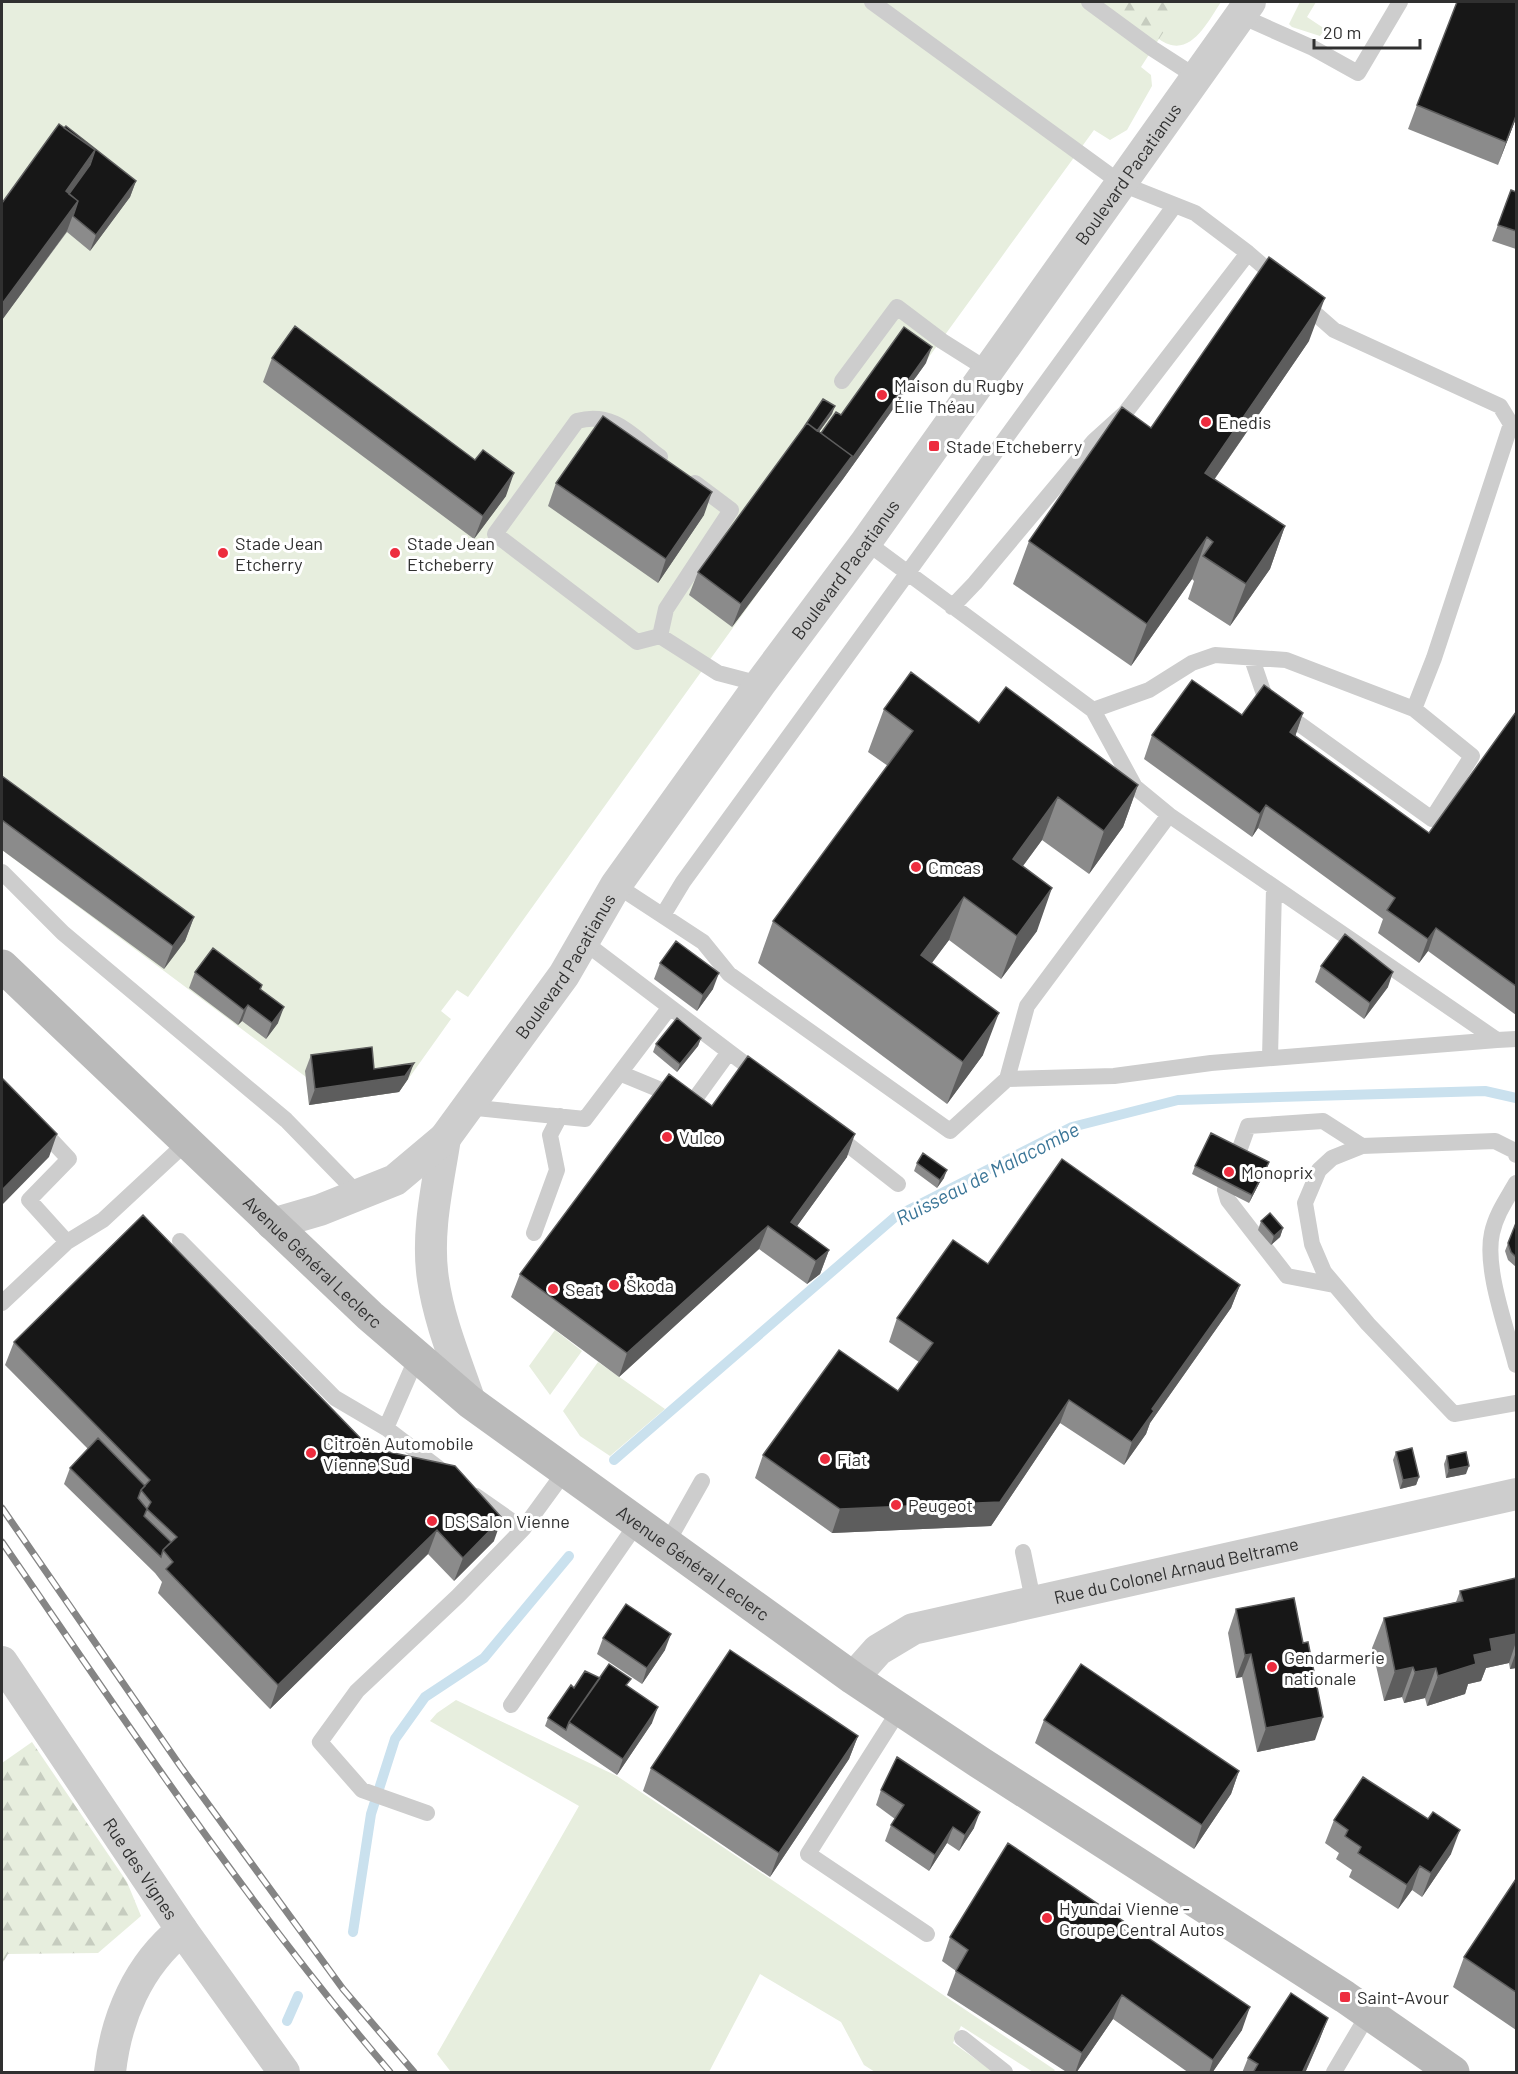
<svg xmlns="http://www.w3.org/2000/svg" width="1518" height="2074" font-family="Barlow,sans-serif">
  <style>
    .grass { fill: #e7eede }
    .forest { fill: url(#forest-firs) }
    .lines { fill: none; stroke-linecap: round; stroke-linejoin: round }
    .stream { stroke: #cae1ee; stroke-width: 10 }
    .service { stroke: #cdcdcd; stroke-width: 16 }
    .minor { stroke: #cdcdcd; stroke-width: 32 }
    .secondary { stroke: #bababa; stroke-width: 33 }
    .rail-casing { stroke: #858585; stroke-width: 7 }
    .rail { stroke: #fff; stroke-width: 4.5; stroke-dasharray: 14; stroke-linecap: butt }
    .wall { fill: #8b8b8b }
    .shaded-wall { fill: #5d5d5d }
    .building { fill: #171717; stroke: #5d5d5d; stroke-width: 1.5 }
    .poi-dot { fill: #ed2c3e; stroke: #fff; stroke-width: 2 }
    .labels { text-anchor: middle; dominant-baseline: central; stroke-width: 6; stroke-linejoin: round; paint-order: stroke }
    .street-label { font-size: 18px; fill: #303030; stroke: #fff }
    .poi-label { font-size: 18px; fill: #303030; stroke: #fff; text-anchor: start }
    .water-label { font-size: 20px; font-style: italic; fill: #3a7597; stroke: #fff }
  </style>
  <defs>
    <pattern id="forest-firs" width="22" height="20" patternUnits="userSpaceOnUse" patternTransform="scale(1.5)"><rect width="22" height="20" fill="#e7eede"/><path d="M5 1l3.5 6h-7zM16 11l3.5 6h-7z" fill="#c6ccbf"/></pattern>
  </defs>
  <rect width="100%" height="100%" fill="#fff"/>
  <path class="grass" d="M2,2H1221C1207,23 1189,61 1159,39L1141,67L1151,75L1152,86L1127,130L1110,140L1094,130C884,418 675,707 468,997L457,990L441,1011L451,1019L399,1092L309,1105L306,1077L2,850Z
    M1300,2H1316L1307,17L1325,29L1320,36L1292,27L1289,24Z
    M555,1330L582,1351L550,1395L529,1366Z
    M598,1362L665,1409L610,1456L580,1436L563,1411Z
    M456,1700L617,1776L1055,2070L1053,2072H1033L961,2026L953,2043L994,2072H875L864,2065L841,2022L760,1974L709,2072H451L437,2054L579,1806L430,1721L437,1713Z"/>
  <path class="forest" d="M1110,2H1183L1159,39Z
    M32,1742L127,1882L141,1916L98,1953L8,1954L2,1964V1763Z"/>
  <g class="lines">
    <path class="stream" d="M614,1460L895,1217L1072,1127L1178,1100L1485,1091L1516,1098
      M353,1932L371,1814L395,1739L425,1697L484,1658L569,1556
      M287,2021L298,1996"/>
    <path class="service" d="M872,2L1122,184L1195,213L1248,253L1278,279
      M1089,2L1153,49L1198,78
      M1241,16L1313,48L1358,73L1400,2
      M1301,301L1334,330L1500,406L1511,424L1434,658L1414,709
      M842,381L897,307L942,341L988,370
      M660,457C632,436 614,411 577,421L495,534L637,642L660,636L718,673L760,684
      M866,542L1093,710L1135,787L1169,815L1497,1040L1211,1063L1114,1076L1007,1079
      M952,607L975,583L1094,441L1125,413L1248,253
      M660,636L666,609L731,510L695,483
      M1093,710L1149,690L1192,663L1215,655L1286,660L1414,709L1472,756L1432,819L1266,700L1252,659
      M2,872L63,933L286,1120L360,1196
      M616,885L703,942L729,974L950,1131L1007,1079L1027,1006L1169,815
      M663,915L683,882L1175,205
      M584,942L761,1076
      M1497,1040L1516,1039
      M1270,1058L1274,888
      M622,1074L692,1103L729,1052
      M467,1107L585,1119L670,1007
      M833,1133L898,1184
      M1516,1155L1515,1151L1495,1141L1362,1146L1332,1158L1319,1170L1305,1203L1312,1244L1324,1272L1368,1324L1454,1414L1516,1403
      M1516,1183C1507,1199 1496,1214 1492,1233C1484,1269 1507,1329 1516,1365
      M534,1233L557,1170L550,1135L560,1116
      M180,1241L335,1398L386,1428
      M67,1242L103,1220L187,1142
      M1334,1285L1287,1276L1228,1200L1225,1190L1248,1126L1323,1121L1362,1146
      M2,1303L67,1242L29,1200L69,1159L39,1127
      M417,1357L386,1428L445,1473
      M523,1529L566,1470
      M667,1543L702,1481
      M1023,1552L1033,1600
      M511,1705L638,1522
      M900,1709L808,1854L927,1934
      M427,1813L362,1790L320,1742L357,1691L458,1596L523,1529L476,1496
      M962,2038L1005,2072
      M1334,2072L1369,2013"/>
    <g class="minor">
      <path d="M445,1138C438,1184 426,1232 433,1279C439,1321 456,1361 470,1402"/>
      <path id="s1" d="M272,1224L320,1210L395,1180L445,1138L564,975L616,885L760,684L866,542L1250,2"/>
      <path id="s2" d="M2,1662L182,1930L284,2072"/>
      <path id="s3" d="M853,1678L878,1650L913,1629L1516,1494"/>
      <path d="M110,2072C116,2018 138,1965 182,1930"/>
    </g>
    <path class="secondary" id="s4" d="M2,966L370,1316L470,1402L853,1678L979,1762L1345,1997L1453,2072"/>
    <g class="rail-casing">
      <path id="rail" d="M2,1508L181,1767L343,1989L414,2072
        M2,1542C126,1722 248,1906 390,2072"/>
    </g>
    <use href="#rail" class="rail"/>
  </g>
  <path class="wall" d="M1417,105L1516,118L1498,165L1408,129Z
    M136,181L130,197L90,251L67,232L2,320V203Z
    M1511,190L1516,192V249L1492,241Z
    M1309,341L1214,480L1285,526L1270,569L1230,626L1188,599L1194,581L1192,579L1131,666L1013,584L1029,541L1151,428Z
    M272,358L475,460L506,496L474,539L263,382Z
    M926,363L843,479L732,627L689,595L698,572L832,414L819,432L821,433Z
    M556,483L704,515L658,583L548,506Z
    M884,709L979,723L1138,785L1123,827L1089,874L1042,840L1023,866L1037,931L1001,979L949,940L931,963L983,1055L947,1104L758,963L773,921L888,766L868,752Z
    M1516,712V1015L1428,951L1419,963L1378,933L1383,919L1258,828L1252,837L1144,759L1152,735L1242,715L1303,713L1295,736L1429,833Z
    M2,776L194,917L185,941L164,969L2,850Z
    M660,963L713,989L697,1011L654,979Z
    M1321,966L1388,987L1364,1019L1315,982Z
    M195,972L262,985L261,990L278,1023L266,1039L242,1021L238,1025L189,988Z
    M701,1038L698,1046L677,1072L653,1052L656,1044Z
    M311,1055L374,1069L408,1079L399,1092L309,1105L305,1071Z
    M712,1106L847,1157L797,1226L829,1250L820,1274L807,1284L759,1249L619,1377L511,1297L520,1274Z
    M1269,1162L1266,1170L1249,1203L1192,1174L1195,1166Z
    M917,1163L944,1178L937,1188L914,1171Z
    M1261,1221L1283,1228L1280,1237L1271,1245L1258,1230Z
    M1516,1223V1267L1508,1260L1505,1251Z
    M988,1264L1240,1285L1231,1308L1150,1423L1146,1434L1124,1465L1060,1423L991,1526L832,1533L755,1478L763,1455L898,1391L919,1362L889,1342L897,1318Z
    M14,1342L370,1448L494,1541L454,1581L428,1554L270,1709L158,1593L162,1582L155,1573L64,1484L70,1468L88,1449L5,1365Z
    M1396,1452L1419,1477L1416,1485L1400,1489L1393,1460Z
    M1447,1456L1466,1474L1446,1478L1444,1464Z
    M1516,1578V1668L1510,1669L1509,1663L1486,1668L1481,1681L1468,1684L1465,1694L1427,1706L1425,1698L1404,1703L1402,1697L1384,1701L1372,1648L1384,1618L1456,1602L1460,1591Z
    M1236,1609L1315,1740L1257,1752L1242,1677L1236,1678L1228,1633Z
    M603,1638L665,1650L642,1684L597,1654Z
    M600,1678L628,1687L652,1723L617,1775L545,1726L548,1718L574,1688Z
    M1044,1720L1239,1771L1231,1794L1194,1849L1035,1743Z
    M858,1736L849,1759L770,1877L643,1791L651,1768Z
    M881,1790L974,1828L959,1851L947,1843L929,1871L885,1841L891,1825L895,1819L876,1805Z
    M1334,1820L1451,1854L1422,1897L1412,1890L1398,1909L1349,1877L1352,1870L1336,1859L1339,1853L1325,1843Z
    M1516,1879V2030L1453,1987L1464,1957Z
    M950,1937L1242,2030L1212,2073H1189L1113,2019L1076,2073H1068L947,1995L956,1971L942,1961Z
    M1328,2018L1319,2041L1305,2073H1242L1248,2058Z"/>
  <path class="shaded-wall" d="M1516,116V118L1498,165L1506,142Z
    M95,150L84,181L64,209L66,191Z
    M136,181L130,197L90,251L96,235Z
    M78,201L67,231L2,320V304Z
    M1325,298L1309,341L1189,516L1205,473Z
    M932,347L926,363L843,479L732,627L741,604Z
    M835,406L832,414L811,443L814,435Z
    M514,473L506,496L474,539L483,516Z
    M712,492L704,515L658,583L666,559Z
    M1285,526L1270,569L1230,626L1246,584Z
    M1207,537L1192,579L1131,666L1147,624Z
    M1303,713L1295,737L1290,732Z
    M1138,785L1123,827L1089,874L1104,831Z
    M1058,797L1042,840L997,901L1013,859Z
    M1266,805L1258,828L1252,837L1260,814Z
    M1052,888L1037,931L1001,979L1017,936Z
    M964,897L949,940L906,998L921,955Z
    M194,917L185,941L164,969L173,946Z
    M1436,928L1428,951L1419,963L1428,939Z
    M1393,972L1388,987L1364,1019L1370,1003Z
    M719,973L713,989L697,1011L703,995Z
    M248,1005L242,1021L238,1025L244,1010Z
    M284,1007L278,1023L266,1039L272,1023Z
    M999,1013L983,1055L947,1104L963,1062Z
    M701,1038L698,1046L677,1072L680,1064Z
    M414,1063L408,1079L399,1092L309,1105L315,1089Z
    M57,1134L49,1157L2,1205V1190Z
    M855,1134L847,1157L787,1240L791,1222Z
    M1269,1162L1266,1170L1249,1203L1252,1195Z
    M947,1170L944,1178L937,1188L940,1180Z
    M768,1226L759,1249L619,1377L627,1353Z
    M1283,1228L1280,1237L1271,1245L1274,1236Z
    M829,1250L820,1274L807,1284L816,1261Z
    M1240,1285L1231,1308L1150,1423L1146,1434L1124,1465L1132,1442L1152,1409Z
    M1069,1400L1060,1423L991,1526L832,1533L840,1509Z
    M1469,1466L1466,1474L1446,1478L1449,1470Z
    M1419,1477L1416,1485L1400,1489L1403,1480Z
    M502,1518L494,1541L454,1581L463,1558Z
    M437,1530L428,1554L270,1709L278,1685Z
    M671,1634L665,1650L642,1684L647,1668Z
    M1516,1634V1642L1509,1663L1486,1668L1481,1681L1468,1684L1465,1694L1427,1706L1438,1676L1474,1655L1490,1639Z
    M1516,1652V1668L1510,1669Z
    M1251,1654L1242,1677L1236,1678L1245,1655Z
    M1413,1667L1402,1697L1384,1701L1395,1671Z
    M1436,1668L1425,1698L1404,1703L1415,1672Z
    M658,1707L652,1723L617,1775L623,1759Z
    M1323,1717L1315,1740L1257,1752L1266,1728Z
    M858,1736L849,1759L770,1877L779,1853Z
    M1239,1771L1231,1794L1194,1849L1202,1825Z
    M980,1812L974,1828L959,1851L965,1835Z
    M953,1827L947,1843L929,1871L935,1855Z
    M1460,1830L1451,1854L1422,1897L1431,1873Z
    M1420,1866L1412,1890L1398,1909L1407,1885Z
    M1122,1995L1113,2019L1076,2073H1075L1082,2053Z
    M1250,2007L1242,2030L1212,2073H1209L1213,2060Z
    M1328,2018L1319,2041L1305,2073H1302Z"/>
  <path class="building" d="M1457,2H1516V116L1506,142L1417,105Z
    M59,124L95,150L66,191L78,201L2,304V203Z
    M66,126L136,181L96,235L73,216L78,201L69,194L90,165L95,150L64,128Z
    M1511,190L1516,192V231L1498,225Z
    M1269,257L1325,298L1205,473L1285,526L1246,584L1203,556L1213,542L1207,537L1147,624L1029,541L1122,407L1151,428Z
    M295,326L475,460L483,450L514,473L483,516L272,358Z
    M904,327L932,347L849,463L852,456L821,433L836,412L841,415Z
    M823,399L835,406L817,431L807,423L804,427Z
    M603,416L712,492L666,559L556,483Z
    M807,423L852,456L741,604L698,572Z
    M911,672L979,723L1006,687L1138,785L1104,831L1058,797L1013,859L1052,888L1017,936L964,897L921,955L999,1013L963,1062L773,921L913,731L884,709Z
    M1192,680L1242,715L1264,685L1303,713L1290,732L1429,833L1516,712V986L1436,928L1428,939L1387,910L1395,898L1266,805L1260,814L1152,735Z
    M2,776L194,917L173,946L2,820Z
    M1345,934L1393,972L1370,1003L1321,966Z
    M676,941L719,973L703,995L660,963Z
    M213,948L262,985L260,989L284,1007L272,1023L248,1005L244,1010L195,972Z
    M677,1018L701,1038L680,1064L656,1044Z
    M372,1047L374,1069L414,1063L405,1076L315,1089L311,1055Z
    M748,1056L855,1134L791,1222L829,1250L816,1261L768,1226L627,1353L520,1274L669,1074L712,1106Z
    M2,1078L57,1134L2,1190Z
    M1211,1133L1269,1162L1252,1195L1195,1166Z
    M923,1153L947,1170L940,1180L917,1163Z
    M1062,1159L1240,1285L1152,1409L1154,1411L1132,1442L1069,1400L1000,1502L840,1509L763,1455L839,1350L898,1391L933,1343L897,1318L953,1240L988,1264Z
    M1270,1213L1283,1228L1274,1236L1261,1221Z
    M143,1215L370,1448L455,1466L502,1518L463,1558L437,1530L278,1685L166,1569L173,1562L163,1550L177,1537L147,1509L151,1502L141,1490L150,1480L14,1342Z
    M1516,1223V1257L1511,1252L1508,1243Z
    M98,1438L145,1486L141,1490L138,1498L147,1509L144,1516L171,1542L163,1550L161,1557L70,1468Z
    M1412,1448L1419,1477L1403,1480L1396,1452Z
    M1466,1452L1469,1466L1449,1470L1447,1456Z
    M1516,1578V1634L1490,1639L1492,1651L1474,1655L1476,1664L1438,1676L1436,1668L1415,1672L1413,1667L1395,1671L1384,1618L1463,1601L1460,1591Z
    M1294,1598L1303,1643L1308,1642L1323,1717L1266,1728L1251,1654L1245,1655L1236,1609Z
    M626,1604L671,1634L647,1668L603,1638Z
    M730,1650L858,1736L779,1853L651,1768Z
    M609,1664L631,1679L626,1685L658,1707L623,1759L569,1722Z
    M1081,1664L1239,1771L1202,1825L1044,1720Z
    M585,1671L600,1678L569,1722L566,1730L548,1718L571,1685L574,1688Z
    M897,1757L980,1812L965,1835L953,1827L935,1855L891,1825L904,1805L881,1790Z
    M1363,1777L1428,1819L1433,1812L1460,1830L1431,1873L1420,1866L1407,1885L1358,1853L1361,1847L1345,1836L1348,1830L1334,1820Z
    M1008,1843L1250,2007L1213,2060L1122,1995L1082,2053L956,1971L968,1950L950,1937Z
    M1516,1879V1992L1464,1957Z
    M1291,1993L1328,2018L1302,2073H1253L1258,2064L1248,2058Z"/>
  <g class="poi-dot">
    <circle cx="882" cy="395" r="6"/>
    <circle cx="1206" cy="422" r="6"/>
    <rect x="928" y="440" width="12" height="12" rx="3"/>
    <circle cx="223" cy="553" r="6"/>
    <circle cx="395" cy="553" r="6"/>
    <circle cx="916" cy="867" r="6"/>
    <circle cx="667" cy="1137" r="6"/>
    <circle cx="1229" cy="1172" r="6"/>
    <circle cx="614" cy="1285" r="6"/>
    <circle cx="553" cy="1289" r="6"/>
    <circle cx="311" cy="1453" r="6"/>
    <circle cx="825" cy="1459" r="6"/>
    <circle cx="896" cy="1505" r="6"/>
    <circle cx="432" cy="1521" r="6"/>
    <circle cx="1272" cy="1667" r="6"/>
    <circle cx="1047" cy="1918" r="6"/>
    <rect x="1339" y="1991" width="12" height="12" rx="3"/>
  </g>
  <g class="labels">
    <g class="street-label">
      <text stroke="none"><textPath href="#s1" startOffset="1378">Boulevard Pacatianus</textPath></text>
      <text stroke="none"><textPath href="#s1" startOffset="892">Boulevard Pacatianus</textPath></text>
      <text stroke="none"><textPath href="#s1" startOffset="406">Boulevard Pacatianus</textPath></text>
      <text stroke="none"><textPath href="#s4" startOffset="429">Avenue Général Leclerc</textPath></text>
      <text stroke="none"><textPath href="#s4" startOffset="915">Avenue Général Leclerc</textPath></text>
      <text stroke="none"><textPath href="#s3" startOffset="348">Rue du Colonel Arnaud Beltrame</textPath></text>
      <text stroke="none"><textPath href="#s2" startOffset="249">Rue des Vignes</textPath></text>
    </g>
    <g class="poi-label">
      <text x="894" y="385">Maison du Rugby<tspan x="894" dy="21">Élie Théau</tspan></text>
      <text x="1218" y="422">Enedis</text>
      <text x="946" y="446">Stade Etcheberry</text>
      <text x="235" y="543">Stade Jean<tspan x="235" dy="21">Etcherry</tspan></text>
      <text x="407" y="543">Stade Jean<tspan x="407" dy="21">Etcheberry</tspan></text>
      <text x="928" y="867">Cmcas</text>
      <text x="679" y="1137">Vulco</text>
      <text x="1241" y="1172">Monoprix</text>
      <text x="626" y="1285">Škoda</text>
      <text x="565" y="1289">Seat</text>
      <text x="323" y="1443">Citroën Automobile<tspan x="323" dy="21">Vienne Sud</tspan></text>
      <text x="837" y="1459">Fiat</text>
      <text x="908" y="1505">Peugeot</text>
      <text x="444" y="1521">DS Salon Vienne</text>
      <text x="1284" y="1657">Gendarmerie<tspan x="1284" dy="21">nationale</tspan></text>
      <text x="1059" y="1908">Hyundai Vienne -<tspan x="1059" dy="21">Groupe Central Autos</tspan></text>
      <text x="1357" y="1997">Saint-Avour</text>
    </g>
    <g class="water-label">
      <text transform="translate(987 1173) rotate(-27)">Ruisseau de Malacombe</text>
    </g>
  </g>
  <rect width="1518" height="2074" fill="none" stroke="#303030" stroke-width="6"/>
  <path d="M1314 39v9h106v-9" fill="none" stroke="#303030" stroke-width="3"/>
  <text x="1323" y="39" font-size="18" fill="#303030" stroke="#ffffff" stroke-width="4.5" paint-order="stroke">20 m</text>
</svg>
